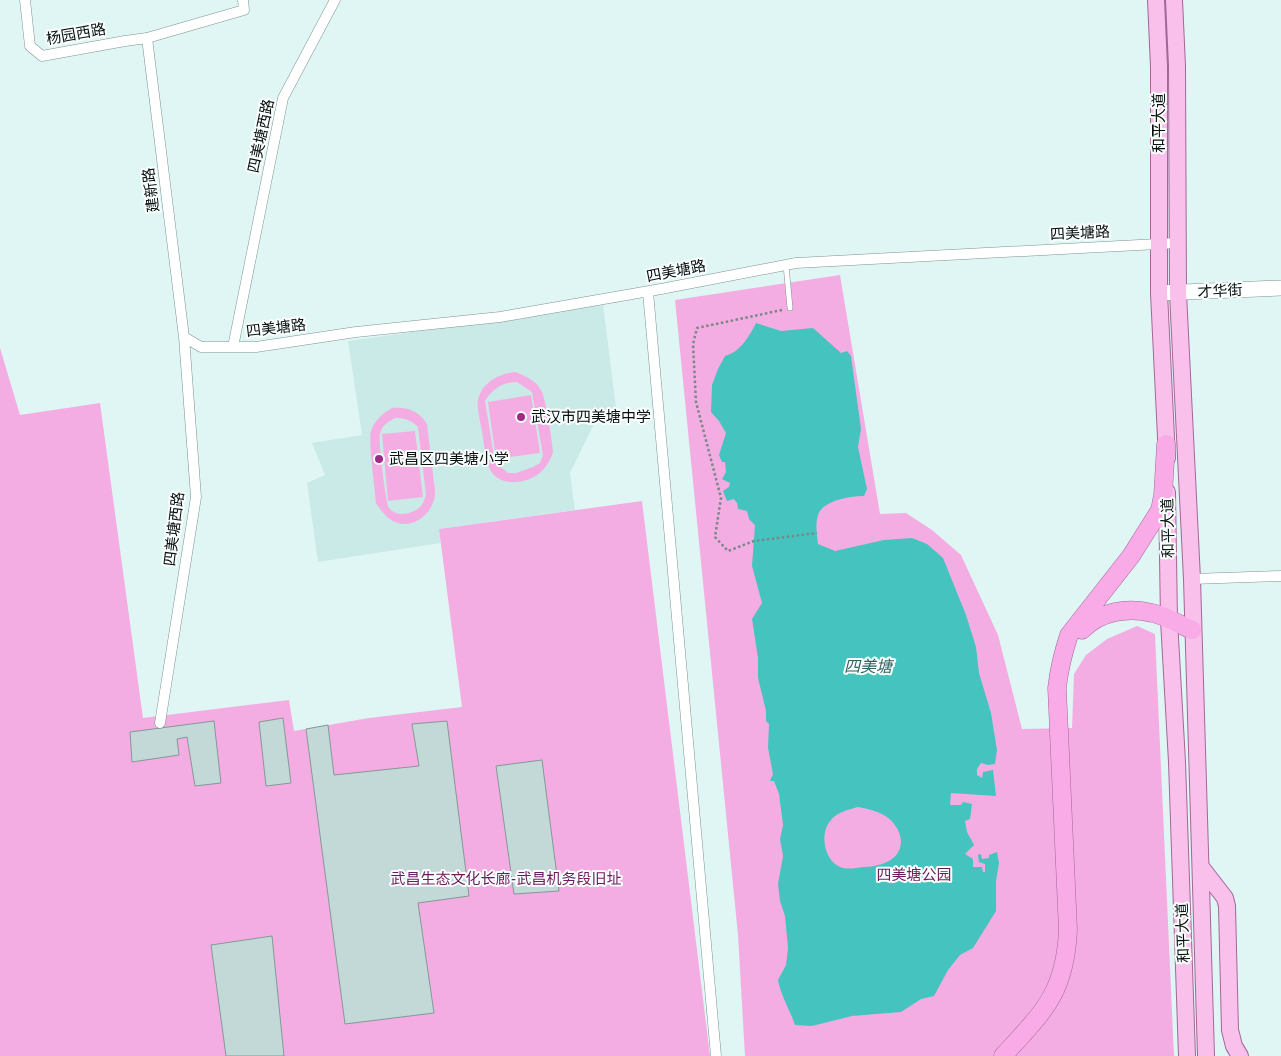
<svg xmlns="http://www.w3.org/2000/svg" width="1281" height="1056" font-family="'Varela Round','Noto Sans SC',sans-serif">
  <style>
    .built { fill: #caeae8 }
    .green { fill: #f4ade2; fill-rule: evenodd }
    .water { fill: #45c3bf; fill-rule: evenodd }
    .building { fill: #c3d9d7; stroke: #849897 }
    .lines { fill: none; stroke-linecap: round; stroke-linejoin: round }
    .service-casing { stroke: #7e9391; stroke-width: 6 }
    .minor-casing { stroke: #7e9391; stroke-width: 11 }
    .secondary-casing { stroke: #7e9391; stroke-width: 16 }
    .primary-casing { stroke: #a36797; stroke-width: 18 }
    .trunk-casing { stroke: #a36797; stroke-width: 19 }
    .path { stroke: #798887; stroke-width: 2.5; stroke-dasharray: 2.5 2.5; stroke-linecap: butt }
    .service { stroke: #fff; stroke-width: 5 }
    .minor { stroke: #fff; stroke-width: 10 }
    .secondary { stroke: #fff; stroke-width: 15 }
    .primary { stroke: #fac0ec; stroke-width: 16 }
    .trunk { stroke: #f8abe6; stroke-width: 18 }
    .poi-dot { fill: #9d2c89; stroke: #fafffe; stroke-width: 2 }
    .labels { text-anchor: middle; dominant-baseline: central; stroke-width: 4; stroke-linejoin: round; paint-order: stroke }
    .street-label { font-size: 15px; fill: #080f0f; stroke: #fafffe }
    .poi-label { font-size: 15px; fill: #080f0f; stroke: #fafffe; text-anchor: start }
    .park-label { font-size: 15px; fill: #6d1b5f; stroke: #fafffe }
    .water-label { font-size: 16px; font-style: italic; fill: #2e6260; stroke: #fafffe }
  </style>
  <rect width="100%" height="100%" fill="#e0f6f4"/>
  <path class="built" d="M603,305L617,416L597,418L570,473L575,510L439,529L441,543L318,562L307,483L325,475L312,443L362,435L348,341Z"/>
  <path class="green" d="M840,275L880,514L906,513L932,530L961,555L998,635L1022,729L1072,728L1074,674L1086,655L1107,639L1137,626L1155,634L1174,1056H745L738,935L675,300Z
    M0,348L20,415L100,403L143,718L289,700L294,731L369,718L462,707L439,529L642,501L710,1056H0Z
    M515,372C526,376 537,381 542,392C545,397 553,445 553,452C552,456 549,462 546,466C536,482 506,489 493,474C485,464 485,450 483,438C482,428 476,408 478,400C482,382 499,374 515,372ZM517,382L532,392L543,455L540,463L533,467L516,473H508L495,462L485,401C493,389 502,382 517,382Z
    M531,395L540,453L496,459L488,402Z
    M392,408C408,407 419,411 427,424L435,491C436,507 421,525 403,524C391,523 382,513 376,503C375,490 368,439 371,431C375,420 382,414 392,408ZM395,418C405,418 411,420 418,427L426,495C425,499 423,503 421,506C413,514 397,518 389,508C386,504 378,441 380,434C382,425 388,422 395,418Z
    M415,431L423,497L388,501L382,434Z"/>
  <path class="water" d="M756,323L781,331L813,328L841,353L847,351L851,356L861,429L858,447L867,489L864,496C851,496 823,500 818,515C815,525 817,534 818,544L835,551L884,540L912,538L927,544L943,558L966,615L976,647L979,673L991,713L997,750L995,764L988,765L981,763L977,769V775L982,778L983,772L993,770L996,796L951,793L950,805H961L963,802L972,804L970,819L965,821L967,832L974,845L965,854L973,859V867H982L983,872H985V864L979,862L978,855L981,854L982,859L989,858V855L997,852L999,863L996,881V911L973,948L960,955L948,970L934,996L921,999L901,1012L852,1016L812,1026L795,1025C790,1010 781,996 778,980L786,965L788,948L785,916L780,901L778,884L783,856L780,839L783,825L779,794L774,781H770L773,774L768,748L769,724L766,721V711L758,678V658L752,619L762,603L752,566L755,525L749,519L747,511L738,509L737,503L734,499L727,501L723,491L729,487L730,483L722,479L726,472L725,462H722L719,455L726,433L719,421L711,412L712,385L718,369L725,356C740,352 749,337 756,323ZM858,807C868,809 878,811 887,817C902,828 908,850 889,861C881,865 872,867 863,867C855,868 848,870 840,867C824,860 819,833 831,820C837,812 848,810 858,807Z"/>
  <path class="building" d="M283,718L291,783L266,786L259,722Z
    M214,721L221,783L195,786L187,737L177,739L179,755L132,762L130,732Z
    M447,721L469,896L418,903L434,1013L345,1024L306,729L328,725L334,775L419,766L412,724Z
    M542,760L559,891L514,894L496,766Z
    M272,936L284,1056H226L211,945Z"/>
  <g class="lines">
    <g class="service-casing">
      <path id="service" d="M786,265L790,308"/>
    </g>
    <g class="minor-casing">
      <path id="minor" d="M25,0L30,46L42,56L125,41L147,38L244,10L243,0
        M147,38L184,337L196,497L160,723
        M648,292L716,1056
        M184,337L201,347H256L356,332L500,317L661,289L796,263L1177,243
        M233,347L283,98L335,0
        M1192,579L1281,576"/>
    </g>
    <g class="secondary-casing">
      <path id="secondary" d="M1159,293L1281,288"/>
    </g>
    <g class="primary-casing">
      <path id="primary" d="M1156,0L1159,67V293L1167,458
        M1174,0L1177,66L1178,293L1192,579L1206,1056
        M1167,492L1169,620L1177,762L1187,1056
        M1201,867L1225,898L1227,906L1230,1030L1234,1046L1240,1056"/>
    </g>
    <g class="trunk-casing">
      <path id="trunk" d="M1082,630C1100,611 1128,607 1152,613C1164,615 1181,625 1192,630
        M1003,1056C1043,1012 1065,994 1068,930L1057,688C1059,670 1063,653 1069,635L1131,556L1160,510L1163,495L1166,444"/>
    </g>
    <path class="path" d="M782,310L697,328L693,344L696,402L721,498L715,537L728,551L754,541L817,533"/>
    <use href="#service" class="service"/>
    <use href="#minor" class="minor"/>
    <use href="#secondary" class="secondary"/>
    <use href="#primary" class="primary"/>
    <use href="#trunk" class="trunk"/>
  </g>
  <g class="poi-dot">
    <circle cx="521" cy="417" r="5"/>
    <circle cx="379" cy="459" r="5"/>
  </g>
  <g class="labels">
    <g class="street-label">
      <text transform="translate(76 34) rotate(-10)">杨园西路</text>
      <text transform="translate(1159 123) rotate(-90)">和平大道</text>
      <text transform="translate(261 136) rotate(-78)">四美塘西路</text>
      <text transform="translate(151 190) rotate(-97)">建新路</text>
      <text transform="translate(1080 233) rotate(-3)">四美塘路</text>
      <text transform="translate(676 271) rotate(-11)">四美塘路</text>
      <text transform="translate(1220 291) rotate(-3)">才华街</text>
      <text transform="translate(276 328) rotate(-7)">四美塘路</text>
      <text transform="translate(1168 528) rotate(-91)">和平大道</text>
      <text transform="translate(174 529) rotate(-83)">四美塘西路</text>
      <text transform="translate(1183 933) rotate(-92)">和平大道</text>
    </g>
    <g class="poi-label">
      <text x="531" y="417">武汉市四美塘中学</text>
      <text x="389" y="459">武昌区四美塘小学</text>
    </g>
    <g class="park-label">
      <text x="914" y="875">四美塘公园</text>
      <text x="506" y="879">武昌生态文化长廊-武昌机务段旧址</text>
    </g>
    <g class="water-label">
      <text x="868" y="667">四美塘</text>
    </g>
  </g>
</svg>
